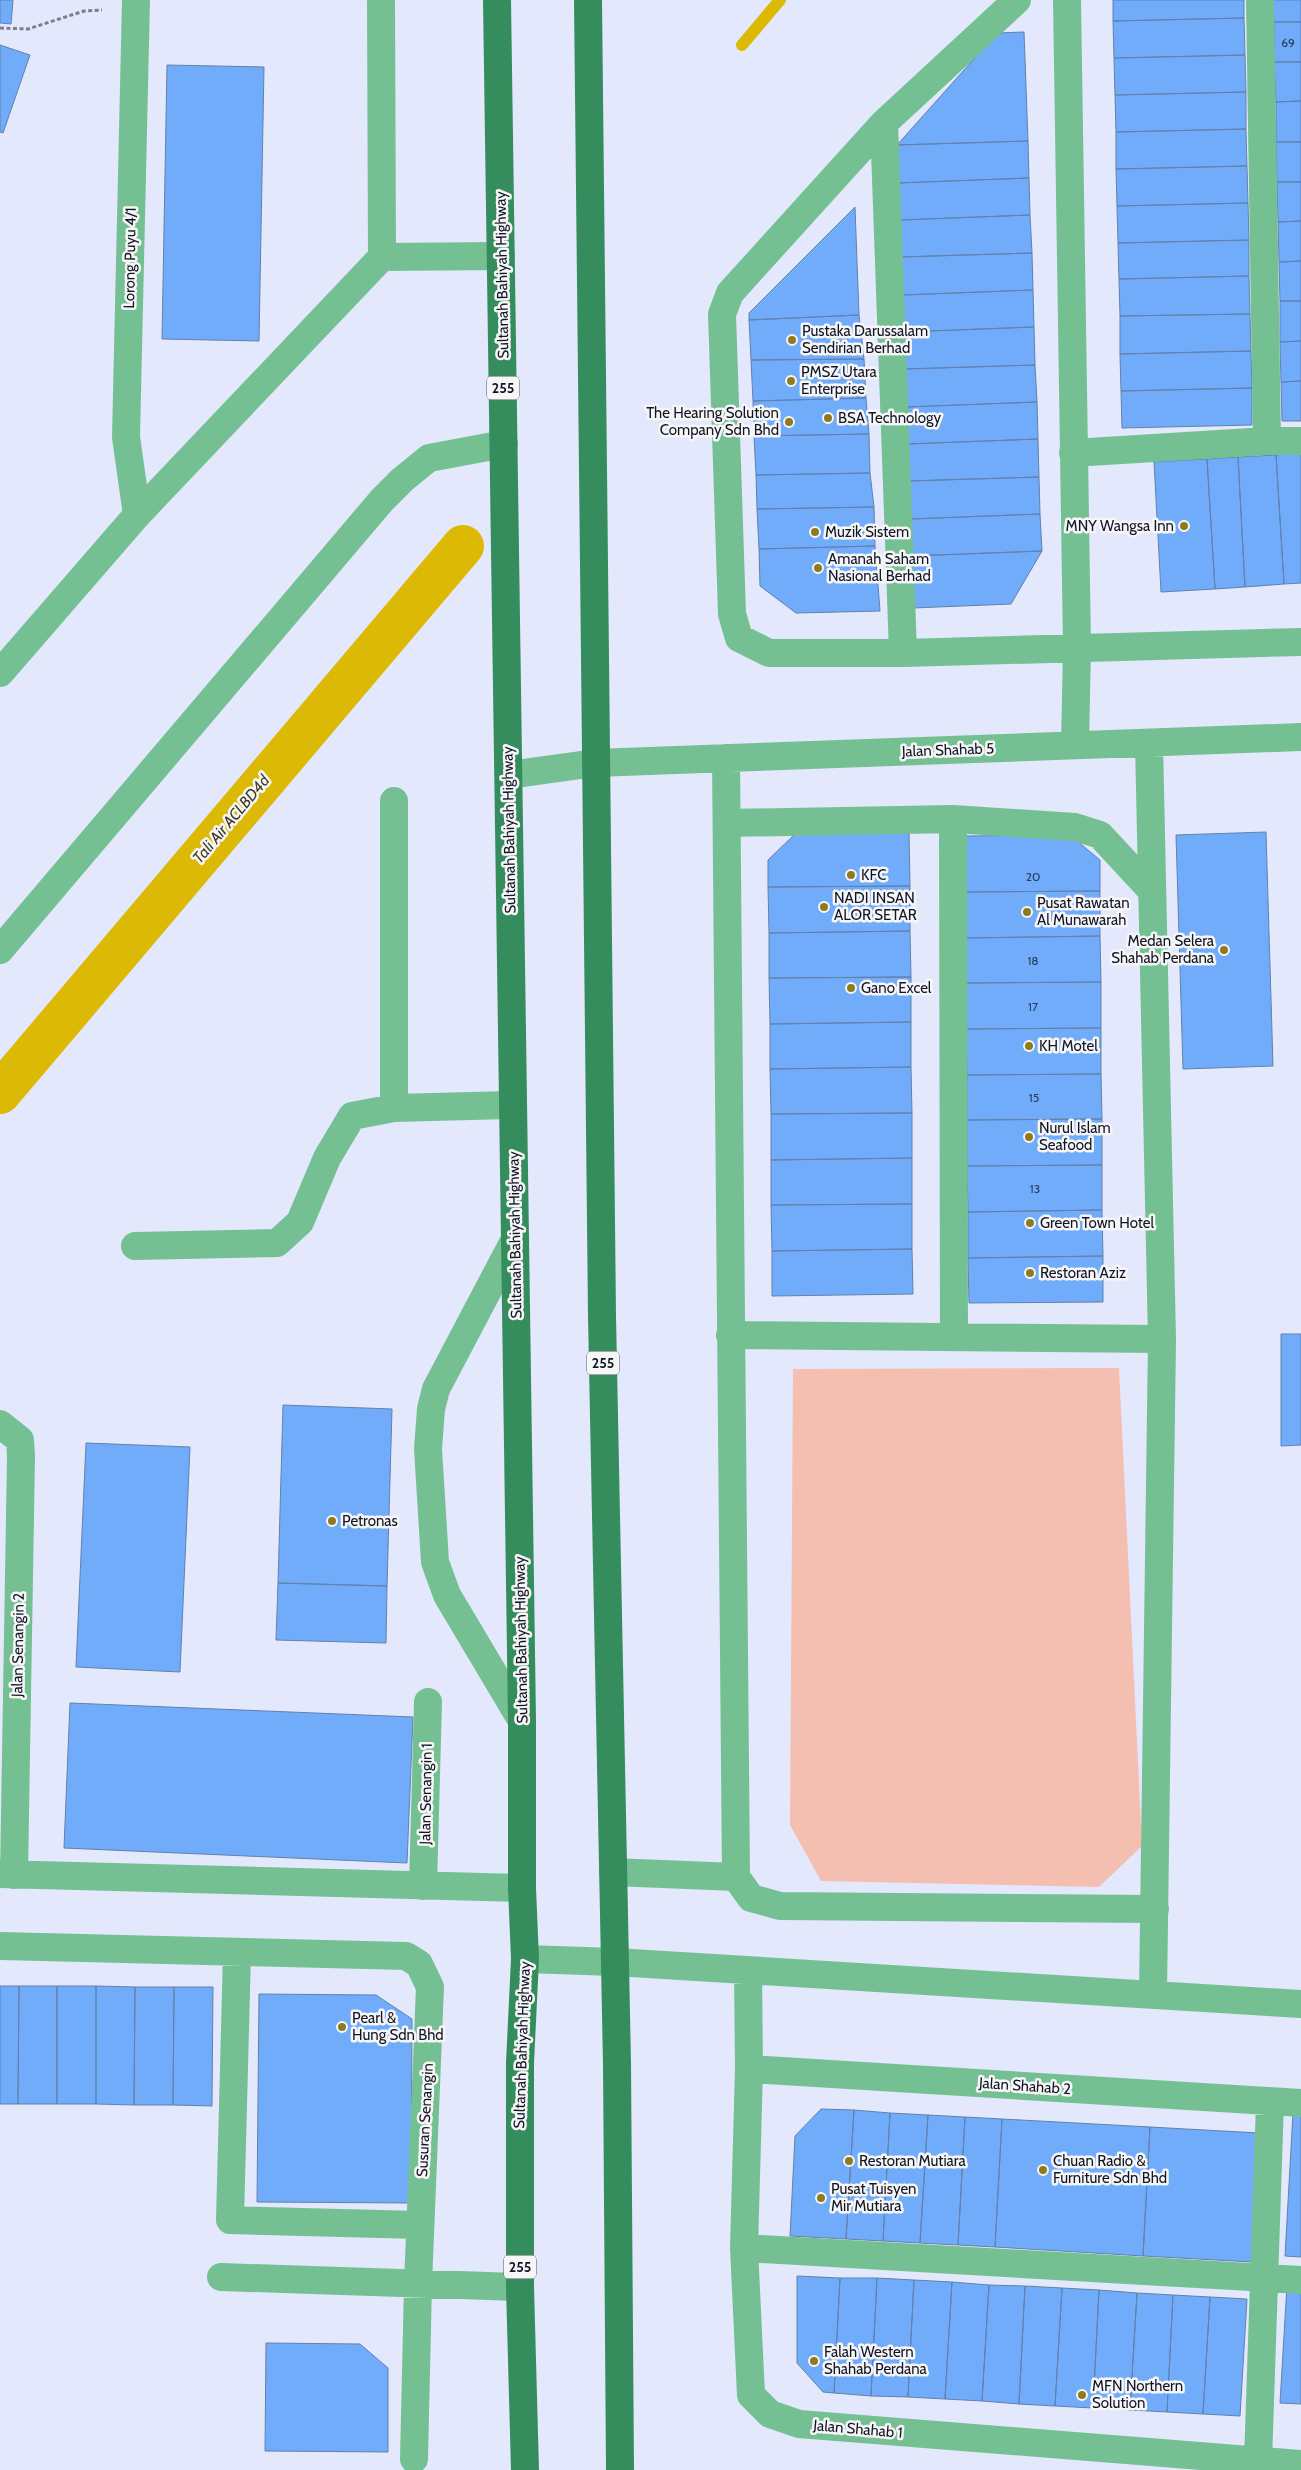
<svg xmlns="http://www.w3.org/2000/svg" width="1301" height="2470" font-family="Cabin,sans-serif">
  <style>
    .green { fill: #f4bfb1 }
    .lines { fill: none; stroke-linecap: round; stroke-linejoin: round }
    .stream { stroke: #dbb904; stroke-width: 12 }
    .canal { stroke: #dbb904; stroke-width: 42 }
    .building { fill: #71acfa; stroke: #6281ab }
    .path { stroke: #7a7e91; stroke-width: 3; stroke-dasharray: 4 2.5; stroke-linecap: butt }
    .minor { stroke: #75c092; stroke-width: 28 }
    .major { stroke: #358d5d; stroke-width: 28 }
    .poi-dot { fill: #8e7a1f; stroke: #f6f6f6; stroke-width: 2 }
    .labels { text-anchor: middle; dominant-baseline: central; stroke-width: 5; stroke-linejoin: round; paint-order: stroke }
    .number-label { font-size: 12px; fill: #2a3b5c }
    .shield { fill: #f6f6f6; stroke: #565865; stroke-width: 1 }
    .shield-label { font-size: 14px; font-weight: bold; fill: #121527 }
    .street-label { font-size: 15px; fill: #121527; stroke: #f6f6f6 }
    .poi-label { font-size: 15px; fill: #121527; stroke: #f6f6f6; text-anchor: start }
    .water-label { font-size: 16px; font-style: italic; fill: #423c24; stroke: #f6f6f6 }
  </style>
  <rect width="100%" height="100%" fill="#e3e8fd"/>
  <path class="green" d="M1119,1368L1142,1846L1099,1887L821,1881L790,1825L793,1369Z"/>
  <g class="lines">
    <path class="stream" d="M742,45L780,0"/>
    <path class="canal" d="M0,1093L463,546"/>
  </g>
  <path class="building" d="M0,0H13L11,24L0,23Z
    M1113,0H1244V18L1113,21Z
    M1273,0H1301V22H1274Z
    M1244,18L1245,55L1114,58L1113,21Z
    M1274,22H1301V62H1274Z
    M1024,32L1028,141L897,145L997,33Z
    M0,45L30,55L3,133L0,132Z
    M1245,55L1246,92L1115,95L1114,58Z
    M1274,62H1301V101L1276,102Z
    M167,65L264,67L259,341L162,339Z
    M1246,92V129L1116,132L1115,95Z
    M1301,101V142H1276V102Z
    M1246,129L1247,166L1116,169V132Z
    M1028,141L1029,178L898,183L897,145Z
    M1276,142H1301V182H1277Z
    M1247,166L1248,203L1117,206L1116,169Z
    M1029,178L1030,215L900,220L898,183Z
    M1277,182H1301V221L1278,222Z
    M1248,203L1249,240L1118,243L1117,206Z
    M855,207L859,315L749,320V313Z
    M1030,215L1032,253L900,257V220Z
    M1301,221V261L1279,262L1278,222Z
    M1249,240V276L1119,279L1118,243Z
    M1032,253L1033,290L902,295L900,257Z
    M1301,261V301H1280L1279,262Z
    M1249,276L1250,314L1120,316L1119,279Z
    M1033,290L1034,327L903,332L902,295Z
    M1280,301H1301V341L1280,342Z
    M1250,314L1251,351L1120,354V316Z
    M859,315L864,359L751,360L749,320Z
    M1034,327L1035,365L905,369L903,332Z
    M1301,341V381L1281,382L1280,342Z
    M1251,351L1252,388L1121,391L1120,354Z
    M864,359L866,398L753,401L751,360Z
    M1035,365L1037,402L906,407L905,369Z
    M1301,381V421H1282L1281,382Z
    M1252,388V425L1122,428L1121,391Z
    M866,398L869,434L754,436L753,401Z
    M1037,402L1038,439L907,444L906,407Z
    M869,434L870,473L756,475L754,436Z
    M1038,439L1039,477L908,481L907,444Z
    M1301,453V583L1284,584L1276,455Z
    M1276,455L1284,584L1245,587L1238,457Z
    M1238,457L1245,587L1215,589L1207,459Z
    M1207,459L1215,589L1161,592L1154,462Z
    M870,473L874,507L757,509L756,475Z
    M1039,477L1040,514L910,519L908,481Z
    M874,507L875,546L759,549L757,509Z
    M1040,514L1042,551L911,556L910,519Z
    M875,546L880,611L796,613L760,586L759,549Z
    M1042,551L1011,604L913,608L911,556Z
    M909,832L910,886L768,887V860L795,834Z
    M1266,832L1273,1066L1183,1069L1176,835Z
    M1070,835L1100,860V891L966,892L965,836Z
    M910,886V931L769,933L768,887Z
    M1100,891V936L966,938V892Z
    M910,931L911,977L769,978V933Z
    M1100,936L1101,982L966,983V938Z
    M911,977V1022L770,1024L769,978Z
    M1101,982V1028L966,1029V983Z
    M911,1022V1067L770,1069V1024Z
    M1101,1028V1074L967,1075L966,1029Z
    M911,1067L912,1113L771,1114L770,1069Z
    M1101,1074L1102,1119L967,1120V1075Z
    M912,1113V1158L771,1160V1114Z
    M1102,1119V1165L967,1166V1120Z
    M912,1158V1204L771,1205V1160Z
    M1102,1165V1210L968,1212L967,1166Z
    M912,1204V1249L772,1251L771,1205Z
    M1102,1210L1103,1256L968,1258V1212Z
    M912,1249L913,1294L772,1296V1251Z
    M1103,1256V1302L969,1303L968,1258Z
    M1281,1334H1301V1445L1281,1446Z
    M283,1405L392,1409L387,1586L278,1583Z
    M86,1443L190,1447L180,1672L76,1667Z
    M278,1583L387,1586L386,1643L276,1640Z
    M70,1703L413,1717L407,1863L64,1848Z
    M0,1986H19L18,2104H0Z
    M19,1986H57V2104H18Z
    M57,1986H96V2104H57Z
    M96,1986L135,1987L134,2105L96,2104Z
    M135,1987H174L173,2105H134Z
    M174,1987H213L212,2106L173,2105Z
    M259,1994L376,1995L412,2019L411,2203L257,2202Z
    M821,2109L854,2110L846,2239L790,2236L795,2136Z
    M854,2110L890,2113L883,2241L846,2239Z
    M890,2113L928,2115L920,2243L883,2241Z
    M1293,2113L1301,2114V2257L1285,2256Z
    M928,2115L965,2117L958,2245L920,2243Z
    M965,2117L1002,2119L995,2247L958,2245Z
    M1002,2119L1150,2127L1143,2256L995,2247Z
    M1150,2127L1259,2133L1252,2262L1143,2256Z
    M797,2276L840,2278L834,2393L823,2392L797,2363Z
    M840,2278H877L871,2396L834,2393Z
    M877,2278L914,2280L908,2397L871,2396Z
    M914,2280L952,2282L945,2399L908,2397Z
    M952,2282L989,2285L982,2401L945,2399Z
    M989,2285L1025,2286L1019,2404L982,2401Z
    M1287,2285L1301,2286V2404L1280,2403Z
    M1025,2286L1062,2288L1055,2406L1019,2404Z
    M1062,2288L1099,2290L1093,2408L1055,2406Z
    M1099,2290L1137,2293L1130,2410L1093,2408Z
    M1137,2293L1173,2295L1167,2412L1130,2410Z
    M1173,2295L1210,2297L1203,2414L1167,2412Z
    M1210,2297L1247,2299L1240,2416L1203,2414Z
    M266,2343L360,2344L388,2368V2452L265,2451Z"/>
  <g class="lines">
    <path class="path" d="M0,28L28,29L84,11L102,10"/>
    <path class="minor" d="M136,0L126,437L137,515
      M1017,0L884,123L730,293L722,314L732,614L739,638L769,653H903L1301,642
      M1067,0L1077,647L1075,745
      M1260,0L1267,441
      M884,123L903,653
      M382,257L501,256
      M1073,453L1267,441H1301
      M0,673L137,515L382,257L381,0
      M1149,743L1162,1339L1153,1995
      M726,758L736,1877L751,1898L780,1906L1155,1909
      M509,775L595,763L1301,737
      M394,801V1108
      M953,819L954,1337
      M727,823L953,819L1075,827L1100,835L1152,891
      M0,950L382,500L402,480L429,458L504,444
      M515,1239L436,1389L431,1409L428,1449L435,1562L447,1595L522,1721
      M135,1246L277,1243L300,1222L327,1158L352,1116L394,1108L513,1105
      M730,1335L1162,1339
      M0,1424L20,1440L21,1456L14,1875
      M613,1872L736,1877
      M0,1874L522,1888
      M423,1886L428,1702
      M0,1946L406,1956L419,1964L430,1987L418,2284L414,2459
      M237,1953L230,2220L420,2225
      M525,1959L615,1962L1301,2004
      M748,1970L749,2069L744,2248L751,2395L770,2414L799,2424L1301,2464
      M749,2069L1301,2103
      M744,2248L1301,2280
      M221,2277L520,2287
      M1258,2462L1270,2102"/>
    <path class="major" d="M497,0L522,1721V1888L525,1959L520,2063V2287L525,2470
      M588,0L602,1316L617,2064L620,2470"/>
  </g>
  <g class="poi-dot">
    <circle cx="792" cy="340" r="5"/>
    <circle cx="791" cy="381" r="5"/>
    <circle cx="828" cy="418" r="5"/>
    <circle cx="789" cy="422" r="5"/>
    <circle cx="1184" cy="526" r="5"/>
    <circle cx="815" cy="532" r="5"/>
    <circle cx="818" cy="568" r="5"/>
    <circle cx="851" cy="875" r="5"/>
    <circle cx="824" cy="907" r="5"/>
    <circle cx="1027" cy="912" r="5"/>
    <circle cx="1224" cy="950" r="5"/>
    <circle cx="851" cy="988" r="5"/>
    <circle cx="1029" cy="1046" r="5"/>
    <circle cx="1029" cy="1137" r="5"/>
    <circle cx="1030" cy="1223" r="5"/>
    <circle cx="1030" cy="1273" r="5"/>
    <circle cx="332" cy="1521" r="5"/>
    <circle cx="342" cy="2027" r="5"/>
    <circle cx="849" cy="2161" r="5"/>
    <circle cx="1043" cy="2170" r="5"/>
    <circle cx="821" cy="2198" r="5"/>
    <circle cx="814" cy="2361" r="5"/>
    <circle cx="1082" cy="2395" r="5"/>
  </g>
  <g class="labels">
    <g class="number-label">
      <text x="1288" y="42">69</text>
      <text x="1033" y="876">20</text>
      <text x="1033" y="960">18</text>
      <text x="1033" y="1006">17</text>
      <text x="1034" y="1097">15</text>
      <text x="1035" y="1188">13</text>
    </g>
    <g class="shield">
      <rect x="487" y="376.5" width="32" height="23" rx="4"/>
      <rect x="587" y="1351.5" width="32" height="23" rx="4"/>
      <rect x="504" y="2255.5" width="32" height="23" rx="4"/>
    </g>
    <g class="shield-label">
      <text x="503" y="388">255</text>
      <text x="603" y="1363">255</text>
      <text x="520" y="2267">255</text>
    </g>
    <g class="street-label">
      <text transform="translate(130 258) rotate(-89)">Lorong Puyu 4/1</text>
      <text transform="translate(502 275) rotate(-91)">Sultanah Bahiyah Highway</text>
      <text transform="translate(948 750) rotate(-2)">Jalan Shahab 5</text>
      <text transform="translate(509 830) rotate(-91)">Sultanah Bahiyah Highway</text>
      <text transform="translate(515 1235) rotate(-91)">Sultanah Bahiyah Highway</text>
      <text transform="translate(521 1640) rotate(-91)">Sultanah Bahiyah Highway</text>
      <text transform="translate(18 1645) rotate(-89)">Jalan Senangin 2</text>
      <text transform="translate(426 1794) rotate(-89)">Jalan Senangin 1</text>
      <text transform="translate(522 2045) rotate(-88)">Sultanah Bahiyah Highway</text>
      <text transform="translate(1025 2086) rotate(4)">Jalan Shahab 2</text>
      <text transform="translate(425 2120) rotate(-87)">Susuran Senangin</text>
      <text transform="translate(858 2429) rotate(5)">Jalan Shahab 1</text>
    </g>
    <g class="poi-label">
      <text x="802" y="331">Pustaka Darussalam<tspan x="802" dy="17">Sendirian Berhad</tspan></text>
      <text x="801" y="372">PMSZ Utara<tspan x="801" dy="17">Enterprise</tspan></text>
      <text x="779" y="413" text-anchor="end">The Hearing Solution<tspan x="779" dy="17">Company Sdn Bhd</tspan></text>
      <text x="838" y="418">BSA Technology</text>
      <text x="1174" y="526" text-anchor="end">MNY Wangsa Inn</text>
      <text x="825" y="532">Muzik Sistem</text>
      <text x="828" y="559">Amanah Saham<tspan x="828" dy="17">Nasional Berhad</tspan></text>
      <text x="861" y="875">KFC</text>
      <text x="834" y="898">NADI INSAN<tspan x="834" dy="17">ALOR SETAR</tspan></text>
      <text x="1037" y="903">Pusat Rawatan<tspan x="1037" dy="17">Al Munawarah</tspan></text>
      <text x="1214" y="941" text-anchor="end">Medan Selera<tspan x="1214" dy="17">Shahab Perdana</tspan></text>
      <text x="861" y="988">Gano Excel</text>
      <text x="1039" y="1046">KH Motel</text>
      <text x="1039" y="1128">Nurul Islam<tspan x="1039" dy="17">Seafood</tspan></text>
      <text x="1040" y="1223">Green Town Hotel</text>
      <text x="1040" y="1273">Restoran Aziz</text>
      <text x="342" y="1521">Petronas</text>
      <text x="352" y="2018">Pearl &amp;<tspan x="352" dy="17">Hung Sdn Bhd</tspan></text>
      <text x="859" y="2161">Restoran Mutiara</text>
      <text x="1053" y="2161">Chuan Radio &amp;<tspan x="1053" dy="17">Furniture Sdn Bhd</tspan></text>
      <text x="831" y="2189">Pusat Tuisyen<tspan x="831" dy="17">Mir Mutiara</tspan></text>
      <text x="824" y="2352">Falah Western<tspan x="824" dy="17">Shahab Perdana</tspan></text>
      <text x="1092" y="2386">MFN Northern<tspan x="1092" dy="17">Solution</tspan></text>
    </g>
    <g class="water-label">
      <text transform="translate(231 819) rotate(-50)">Tali Air ACLBD4d</text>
    </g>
  </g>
</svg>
